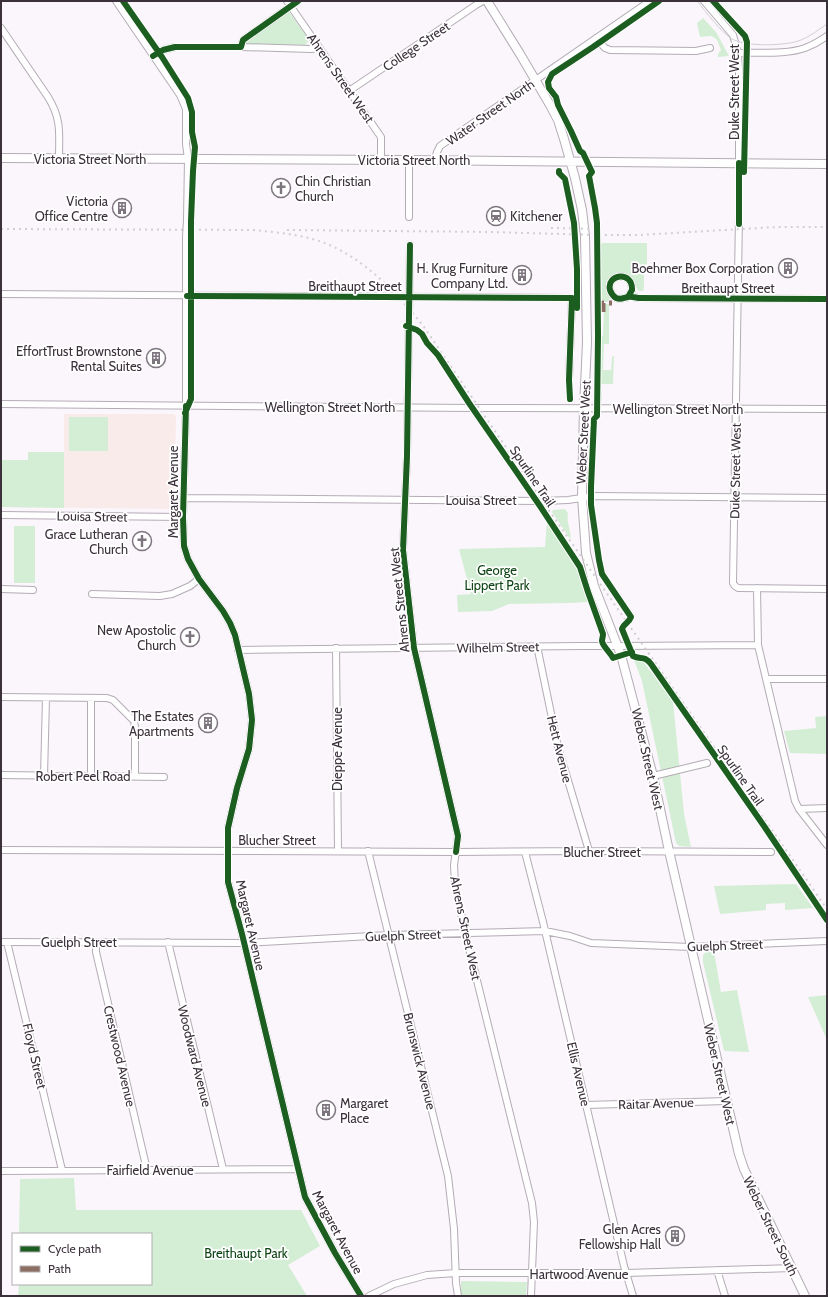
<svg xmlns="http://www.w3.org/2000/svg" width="828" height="1297" font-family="Cabin,sans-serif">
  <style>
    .education { fill: #f8ebea }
    .green { fill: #d4eed5 }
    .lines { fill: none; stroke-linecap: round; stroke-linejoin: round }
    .minor-casing { stroke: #b3acb4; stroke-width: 8 }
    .major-casing { stroke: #b3acb4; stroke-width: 10 }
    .minor { stroke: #fefeff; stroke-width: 6 }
    .major { stroke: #fefeff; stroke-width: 8 }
    .tram { stroke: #d1cfd2; stroke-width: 1 }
    .rail { stroke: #d1cfd2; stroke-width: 2; stroke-dasharray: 2 4; stroke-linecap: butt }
    .minor-bridge-casing { stroke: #b3acb4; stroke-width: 8; stroke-linecap: butt }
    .minor-bridge { stroke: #fefeff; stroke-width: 6 }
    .quiet { stroke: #8d6e63; stroke-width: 5; stroke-dasharray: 10 5; stroke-linecap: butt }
    .cycleway-casing { stroke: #fff; stroke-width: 8 }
    .cycleway { stroke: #1b5e20; stroke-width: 6 }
    .labels { text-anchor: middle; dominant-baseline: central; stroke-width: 3.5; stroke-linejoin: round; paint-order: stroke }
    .street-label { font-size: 13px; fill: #3b313b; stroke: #fff }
    .poi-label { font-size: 13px; fill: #3b313b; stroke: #fff; text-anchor: end }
    .park-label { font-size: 13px; fill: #0f4415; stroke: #fff }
  </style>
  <rect width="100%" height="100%" fill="#fbf6fc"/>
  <path class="education" d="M64,414H174L176,416L174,509L1,507V460H28V452H64Z"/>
  <path class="green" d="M289,12L308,38V42L305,45L248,44L246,43L247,40Z
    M703,18L716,32L729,56L718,57V54L721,50L717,40L712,36L700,37L697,23Z
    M602,243H647V264L644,265V288L643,291H639C634,286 632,277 625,274C610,268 601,286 610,298L608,302H602L600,246Z
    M605,304H609V344H604L603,370H611L612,357L613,356H614L613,384H601L602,402L599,395L598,390L601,338L603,335L604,307Z
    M69,417H108V451H69Z
    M28,452H64V508L1,507V460H28Z
    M565,509L568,513C566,524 572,531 570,539L552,512L553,510Z
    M547,520L577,568L589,602L571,603L509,604L492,611L458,612L457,595L471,594L459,549L545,547Z
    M14,526H35V583H14Z
    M631,652H636L673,701L684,814L691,847L679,846L676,843L642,681Z
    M827,716V754L790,753L784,731L816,728L815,717Z
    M796,884L813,908L785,910V903L766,904V910L720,914L714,886Z
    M707,951H714L721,992L737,990L749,1052L724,1051L703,962V955Z
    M827,995V1040L808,997Z
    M74,1178L76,1210H301L320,1246L288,1265L307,1296H18L19,1284H151V1234H19L20,1179Z
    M461,1281L527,1282L526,1296H461Z"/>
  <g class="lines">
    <g class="minor-casing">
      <path id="minor" d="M116,1L180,95L186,109V144L188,159L187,220
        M287,1L381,137V160
        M704,1L733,35L738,53L739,69V216L733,583L735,586L738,588L827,589
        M1,28L48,97C62,120 59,133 59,159
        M596,38L605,48L610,50L696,51L710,48
        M241,47L243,40L298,1
        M738,53C759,52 785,55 805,48C813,45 820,41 827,36
        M153,56L163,50L175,47H241L311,49L319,48
        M349,91L476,5L483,1
        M409,160V217
        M435,160L437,152L440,146L650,1
        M186,237V406L183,517L184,546L188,559L199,579L223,611L230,623L235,635L249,694L252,720L249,749L237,788L228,828V882L242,934L305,1197L335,1253L361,1296
        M410,245L407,456L403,550L414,648L458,836L454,865L455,884L465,932L532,1203L534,1222L531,1296
        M1,294L572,298L569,380
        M628,297L632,290C633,270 606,274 610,290C611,293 613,296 616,298C621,300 623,298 628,297C631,296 637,298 640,298L827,299
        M1,404L473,408L827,409
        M183,498L543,501L568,500L595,496L827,498
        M1,515L183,517
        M757,588L758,645L795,801L799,809L827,845
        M1,589L33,590
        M92,594L160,596L172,594L190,586L199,579
        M537,646L558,747L589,851
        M336,648L338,851
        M238,650L581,646H618L758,645
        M767,679H827
        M1,697L107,698L113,700L134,721L135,727V776
        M1,775L164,777
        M44,776L46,698
        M91,776V698
        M653,776L707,763
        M799,809L827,808
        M1,850L456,852L589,851L771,852
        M368,851L448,1176L454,1229L456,1283L458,1296
        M525,852L543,922L624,1266L633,1296
        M1,942L244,943L389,935L545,931L570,936L591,943L691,947L827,941
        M7,942L62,1170
        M96,942V952L147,1170
        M168,942L223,1169
        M586,1105L727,1101
        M1,1171L298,1169
        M717,1270L725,1296
        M369,1296L394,1284L427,1275L456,1273H626L792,1268"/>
    </g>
    <g class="major-casing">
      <path id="major" d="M487,1L520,54L550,105L558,120L564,139L575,178L582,210L585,236L587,342L584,408L582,497L586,553L594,586L621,655L653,776L669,851L739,1154L744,1169L805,1296
        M1,158L403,160L827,164"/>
    </g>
    <use href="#minor" class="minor"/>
    <use href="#major" class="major"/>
    <path class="tram" d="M697,1C706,12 721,32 732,39C746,47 787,46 801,40C811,36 818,30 827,24"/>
    <path class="rail" d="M551,228L605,229
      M1,229L257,230
      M253,230C274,232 296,234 316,240C361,254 396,292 424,327L548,509L827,909
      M287,230L490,232L600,235H639L777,227H827"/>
    <g class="minor-bridge-casing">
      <path id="minor-bridge" d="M186,237L187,220"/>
    </g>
    <use href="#minor-bridge" class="minor-bridge"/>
    <path class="quiet" d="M603,312V303H612"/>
    <g class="cycleway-casing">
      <path id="cycleway" d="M123,1L162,57L188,98L192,112V132L195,147L193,171L191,221V399L185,413
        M659,1L593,47L552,74L548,82L549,88L556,97L558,105L571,131L580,151L583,153L592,172L589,176L595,208L597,223L598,335L597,416L594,419L591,487V505L599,560L602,574L631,617C629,623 623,624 622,629L633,656C641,660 644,655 651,664L764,826L827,920
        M713,1L745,36L747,42L744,172
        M153,56L163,50L175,47H241L243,40L298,1
        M559,171V173L565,179L574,223L577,269V308
        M739,224V163
        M410,245L407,456L403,550L414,648L458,836L456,852
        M187,296L572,298L569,380L570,399
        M628,297L632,290C633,270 606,274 610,290C611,293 613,296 616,298C621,300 623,298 628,297C631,296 637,298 640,298L827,299
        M406,326L417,330L422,334L427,343L438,355L469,403L540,506L580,567L588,592L603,634C603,637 602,639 602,641C603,647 610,652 613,658L632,652
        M186,406L183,517L184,546L188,559L199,579L223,611L230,623L235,635L249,694L252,720L249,749L237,788L228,828V882L242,934L305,1197L335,1253L361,1296"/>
    </g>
    <use href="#cycleway" class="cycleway"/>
  </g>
  <defs>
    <g id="church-ring" transform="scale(1)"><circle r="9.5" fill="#fff" stroke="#7e767f" stroke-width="1.5"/><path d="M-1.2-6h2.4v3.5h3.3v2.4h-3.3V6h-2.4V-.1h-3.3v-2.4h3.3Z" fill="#7e767f"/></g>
    <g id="building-ring" transform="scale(1)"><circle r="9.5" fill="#fff" stroke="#7e767f" stroke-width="1.5"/><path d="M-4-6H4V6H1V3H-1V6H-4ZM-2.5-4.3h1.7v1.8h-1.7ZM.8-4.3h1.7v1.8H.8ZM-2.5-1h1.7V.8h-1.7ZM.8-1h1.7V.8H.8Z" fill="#7e767f"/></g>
    <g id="station-ring" transform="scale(1)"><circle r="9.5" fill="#fff" stroke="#7e767f" stroke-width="1.5"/><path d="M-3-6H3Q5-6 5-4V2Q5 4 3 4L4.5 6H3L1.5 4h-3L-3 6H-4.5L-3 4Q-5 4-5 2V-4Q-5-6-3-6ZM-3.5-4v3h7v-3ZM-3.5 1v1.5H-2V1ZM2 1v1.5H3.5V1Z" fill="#7e767f"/></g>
  </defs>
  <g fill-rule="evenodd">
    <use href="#church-ring" x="281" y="188"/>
    <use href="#building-ring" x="122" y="208"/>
    <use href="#station-ring" x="496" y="216"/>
    <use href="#building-ring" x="788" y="268"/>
    <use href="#building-ring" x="522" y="275"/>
    <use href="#building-ring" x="156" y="358"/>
    <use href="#church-ring" x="142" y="541"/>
    <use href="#church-ring" x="190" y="637"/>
    <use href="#building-ring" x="208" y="723"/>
    <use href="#building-ring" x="326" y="1110"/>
    <use href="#building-ring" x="675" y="1236"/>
  </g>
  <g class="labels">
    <g class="street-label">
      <text transform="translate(416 46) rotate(-34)">College Street</text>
      <text transform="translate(341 78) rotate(55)">Ahrens Street West</text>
      <text transform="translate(734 92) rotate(-90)">Duke Street West</text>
      <text transform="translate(490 112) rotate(-35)">Water Street North</text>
      <text x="90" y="159">Victoria Street North</text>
      <text x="414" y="160">Victoria Street North</text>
      <text x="355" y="286">Breithaupt Street</text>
      <text x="728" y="288">Breithaupt Street</text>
      <text x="330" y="407">Wellington Street North</text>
      <text x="678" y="409">Wellington Street North</text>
      <text transform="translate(583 432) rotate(-87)">Weber Street West</text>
      <text transform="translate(735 471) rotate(-89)">Duke Street West</text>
      <text transform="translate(533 476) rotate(56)">Spurline Trail</text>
      <text transform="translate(173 492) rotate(-90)">Margaret Avenue</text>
      <text x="481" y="500">Louisa Street</text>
      <text transform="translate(92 516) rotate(1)">Louisa Street</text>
      <text transform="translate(399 600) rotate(-96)">Ahrens Street West</text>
      <text transform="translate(498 647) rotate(-1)">Wilhelm Street</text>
      <text transform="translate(337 749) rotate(-90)">Dieppe Avenue</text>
      <text transform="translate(560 749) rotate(76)">Hett Avenue</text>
      <text transform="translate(648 759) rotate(77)">Weber Street West</text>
      <text transform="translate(741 775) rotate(55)">Spurline Trail</text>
      <text x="83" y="776">Robert Peel Road</text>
      <text x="277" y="840">Blucher Street</text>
      <text x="602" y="852">Blucher Street</text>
      <text transform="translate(251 925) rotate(77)">Margaret Avenue</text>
      <text transform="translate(466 928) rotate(78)">Ahrens Street West</text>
      <text transform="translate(403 935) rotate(-2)">Guelph Street</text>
      <text x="79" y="942">Guelph Street</text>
      <text transform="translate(725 945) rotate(-2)">Guelph Street</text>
      <text transform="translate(35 1056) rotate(77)">Floyd Street</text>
      <text transform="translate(120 1056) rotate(77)">Crestwood Avenue</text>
      <text transform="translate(195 1056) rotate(76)">Woodward Avenue</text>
      <text transform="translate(420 1061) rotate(76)">Brunswick Avenue</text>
      <text transform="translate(579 1074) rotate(77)">Ellis Avenue</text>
      <text transform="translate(720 1074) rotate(77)">Weber Street West</text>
      <text transform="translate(656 1103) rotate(-2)">Raitar Avenue</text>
      <text x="150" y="1170">Fairfield Avenue</text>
      <text transform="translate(771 1226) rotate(64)">Weber Street South</text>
      <text transform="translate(338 1232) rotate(62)">Margaret Avenue</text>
      <text x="579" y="1274">Hartwood Avenue</text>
    </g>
    <g class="poi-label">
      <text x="295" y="181" text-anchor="start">Chin Christian<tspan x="295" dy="15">Church</tspan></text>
      <text x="108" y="201">Victoria<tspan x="108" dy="15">Office Centre</tspan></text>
      <text x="510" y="216" text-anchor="start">Kitchener</text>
      <text x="508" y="268">H. Krug Furniture<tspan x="508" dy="15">Company Ltd.</tspan></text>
      <text x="774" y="268">Boehmer Box Corporation</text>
      <text x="142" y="351">EffortTrust Brownstone<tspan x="142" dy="15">Rental Suites</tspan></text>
      <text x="128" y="534">Grace Lutheran<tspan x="128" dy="15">Church</tspan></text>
      <text x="176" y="630">New Apostolic<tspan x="176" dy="15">Church</tspan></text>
      <text x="194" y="716">The Estates<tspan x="194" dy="15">Apartments</tspan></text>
      <text x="340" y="1103" text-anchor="start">Margaret<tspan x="340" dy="15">Place</tspan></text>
      <text x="661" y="1229">Glen Acres<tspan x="661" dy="15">Fellowship Hall</tspan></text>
    </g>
    <g class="park-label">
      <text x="497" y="570">George<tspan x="497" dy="15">Lippert Park</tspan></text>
      <text x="246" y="1253">Breithaupt Park</text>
    </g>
  </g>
  <rect width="828" height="1297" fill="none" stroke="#3b313b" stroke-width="4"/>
  <rect x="12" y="1233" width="140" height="52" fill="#ffffff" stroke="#b1adb1"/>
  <rect x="20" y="1246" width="20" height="6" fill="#1b5e20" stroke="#b1adb1"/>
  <text x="48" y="1253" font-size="12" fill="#3b313b">Cycle path</text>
  <rect x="20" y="1266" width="20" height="6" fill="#8d6e63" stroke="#b1adb1"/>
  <text x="48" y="1273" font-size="12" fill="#3b313b">Path</text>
</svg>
